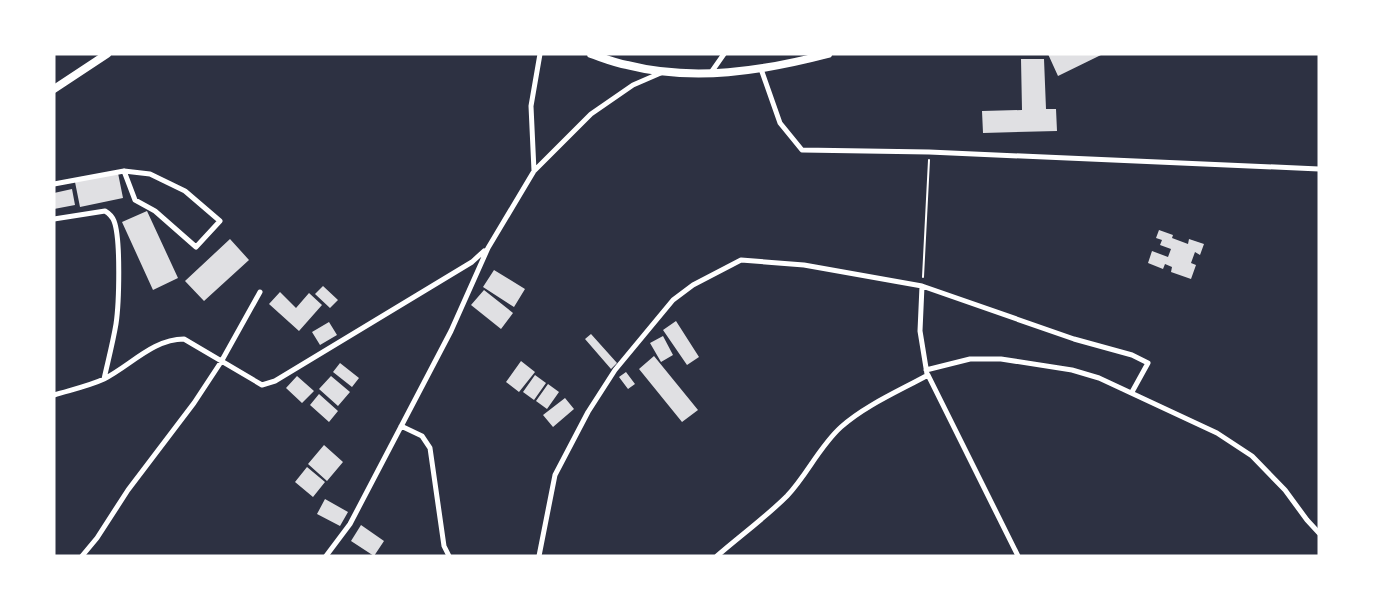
<svg xmlns="http://www.w3.org/2000/svg" width="1373" height="610" font-family="'Golos Text',sans-serif">
  <style>
    .building { fill: #e0e0e3 }
    .lines { fill: none; stroke-linecap: round; stroke-linejoin: round }
    .path { stroke: #fff; stroke-width: 2 }
    .minor { stroke: #fff; stroke-width: 5 }
    .secondary { stroke: #fff; stroke-width: 8 }
  </style>
  <rect width="100%" height="100%" fill="#2d3142"/>
  <path class="building" d="M1048,54H1103L1058,76Z
    M1021,59H1044L1046,109H1056L1057,131L983,133L982,111L1022,110Z
    M118,173L123,198L80,207L75,182Z
    M72,189L75,205L54,209V193Z
    M147,211L178,278L153,290L122,222Z
    M1159,230L1173,235L1172,238L1188,244L1189,239L1204,244L1200,255L1195,252L1191,263L1196,265L1191,279L1171,272L1172,267L1165,264L1163,269L1148,263L1152,251L1168,257L1171,249L1160,245L1162,240L1156,238Z
    M230,239L249,260L204,301L185,281Z
    M494,270L525,289L514,307L483,287Z
    M323,286L338,300L330,308L315,294Z
    M484,290L513,313L501,329L471,305Z
    M280,292L296,308L309,293L322,305L299,331L269,304Z
    M676,321L699,357L687,365L663,330Z
    M329,322L337,335L320,345L312,332Z
    M591,334L617,363L611,369L585,339Z
    M663,336L673,355L661,362L650,343Z
    M654,356L698,410L682,422L639,369Z
    M521,361L535,372L519,392L506,382Z
    M340,363L359,378L352,387L333,372Z
    M626,372L635,384L628,389L619,377Z
    M535,375L546,383L534,400L523,392Z
    M297,376L314,391L302,403L286,388Z
    M331,376L350,392L338,406L319,389Z
    M548,384L559,392L547,409L536,401Z
    M319,394L338,411L329,422L310,405Z
    M565,398L574,409L553,427L543,415Z
    M324,445L343,462L327,481L308,464Z
    M307,467L325,482L313,497L295,482Z
    M325,499L348,512L340,526L317,514Z
    M361,525L384,541L374,556L351,541Z"/>
  <g class="lines">
    <path class="path" d="M923,277L929,160"/>
    <path class="minor" d="M761,69L780,123L802,150L929,152L1319,169
      M710,74L724,54
      M534,171L531,106L540,54
      M54,184L124,171L150,174L185,191L220,221L196,247L155,211L135,200L124,171
      M54,219L105,211C110,214 112,216 114,221C121,239 119,304 116,324C113,342 108,361 104,379
      M922,286L920,331L927,374
      M926,370L970,359H1001L1072,370L1099,378L1217,433L1252,456L1285,490L1307,520L1319,533
      M54,395C70,390 89,386 104,379C130,366 153,339 184,339L262,385L275,381L472,262L484,251
      M401,426L422,436L430,448L444,546L449,556
      M82,556L97,538L128,490L194,403L221,362L260,292
      M326,556L350,524L451,331L488,248L534,171L591,114L633,85L663,72
      M539,556L555,475L588,412L615,370L673,300L693,285L741,260L804,265L922,286L1074,339L1132,355L1148,363L1132,392
      M717,556C740,536 766,517 787,496C807,475 819,447 841,427C866,405 899,391 928,375L1018,556"/>
    <path class="secondary" d="M591,54C603,58 615,63 627,65C694,82 763,71 828,54
      M54,89L107,54"/>
  </g>
  <rect width="1373" height="610" fill="none" stroke="#ffffff" stroke-width="111"/>
</svg>
